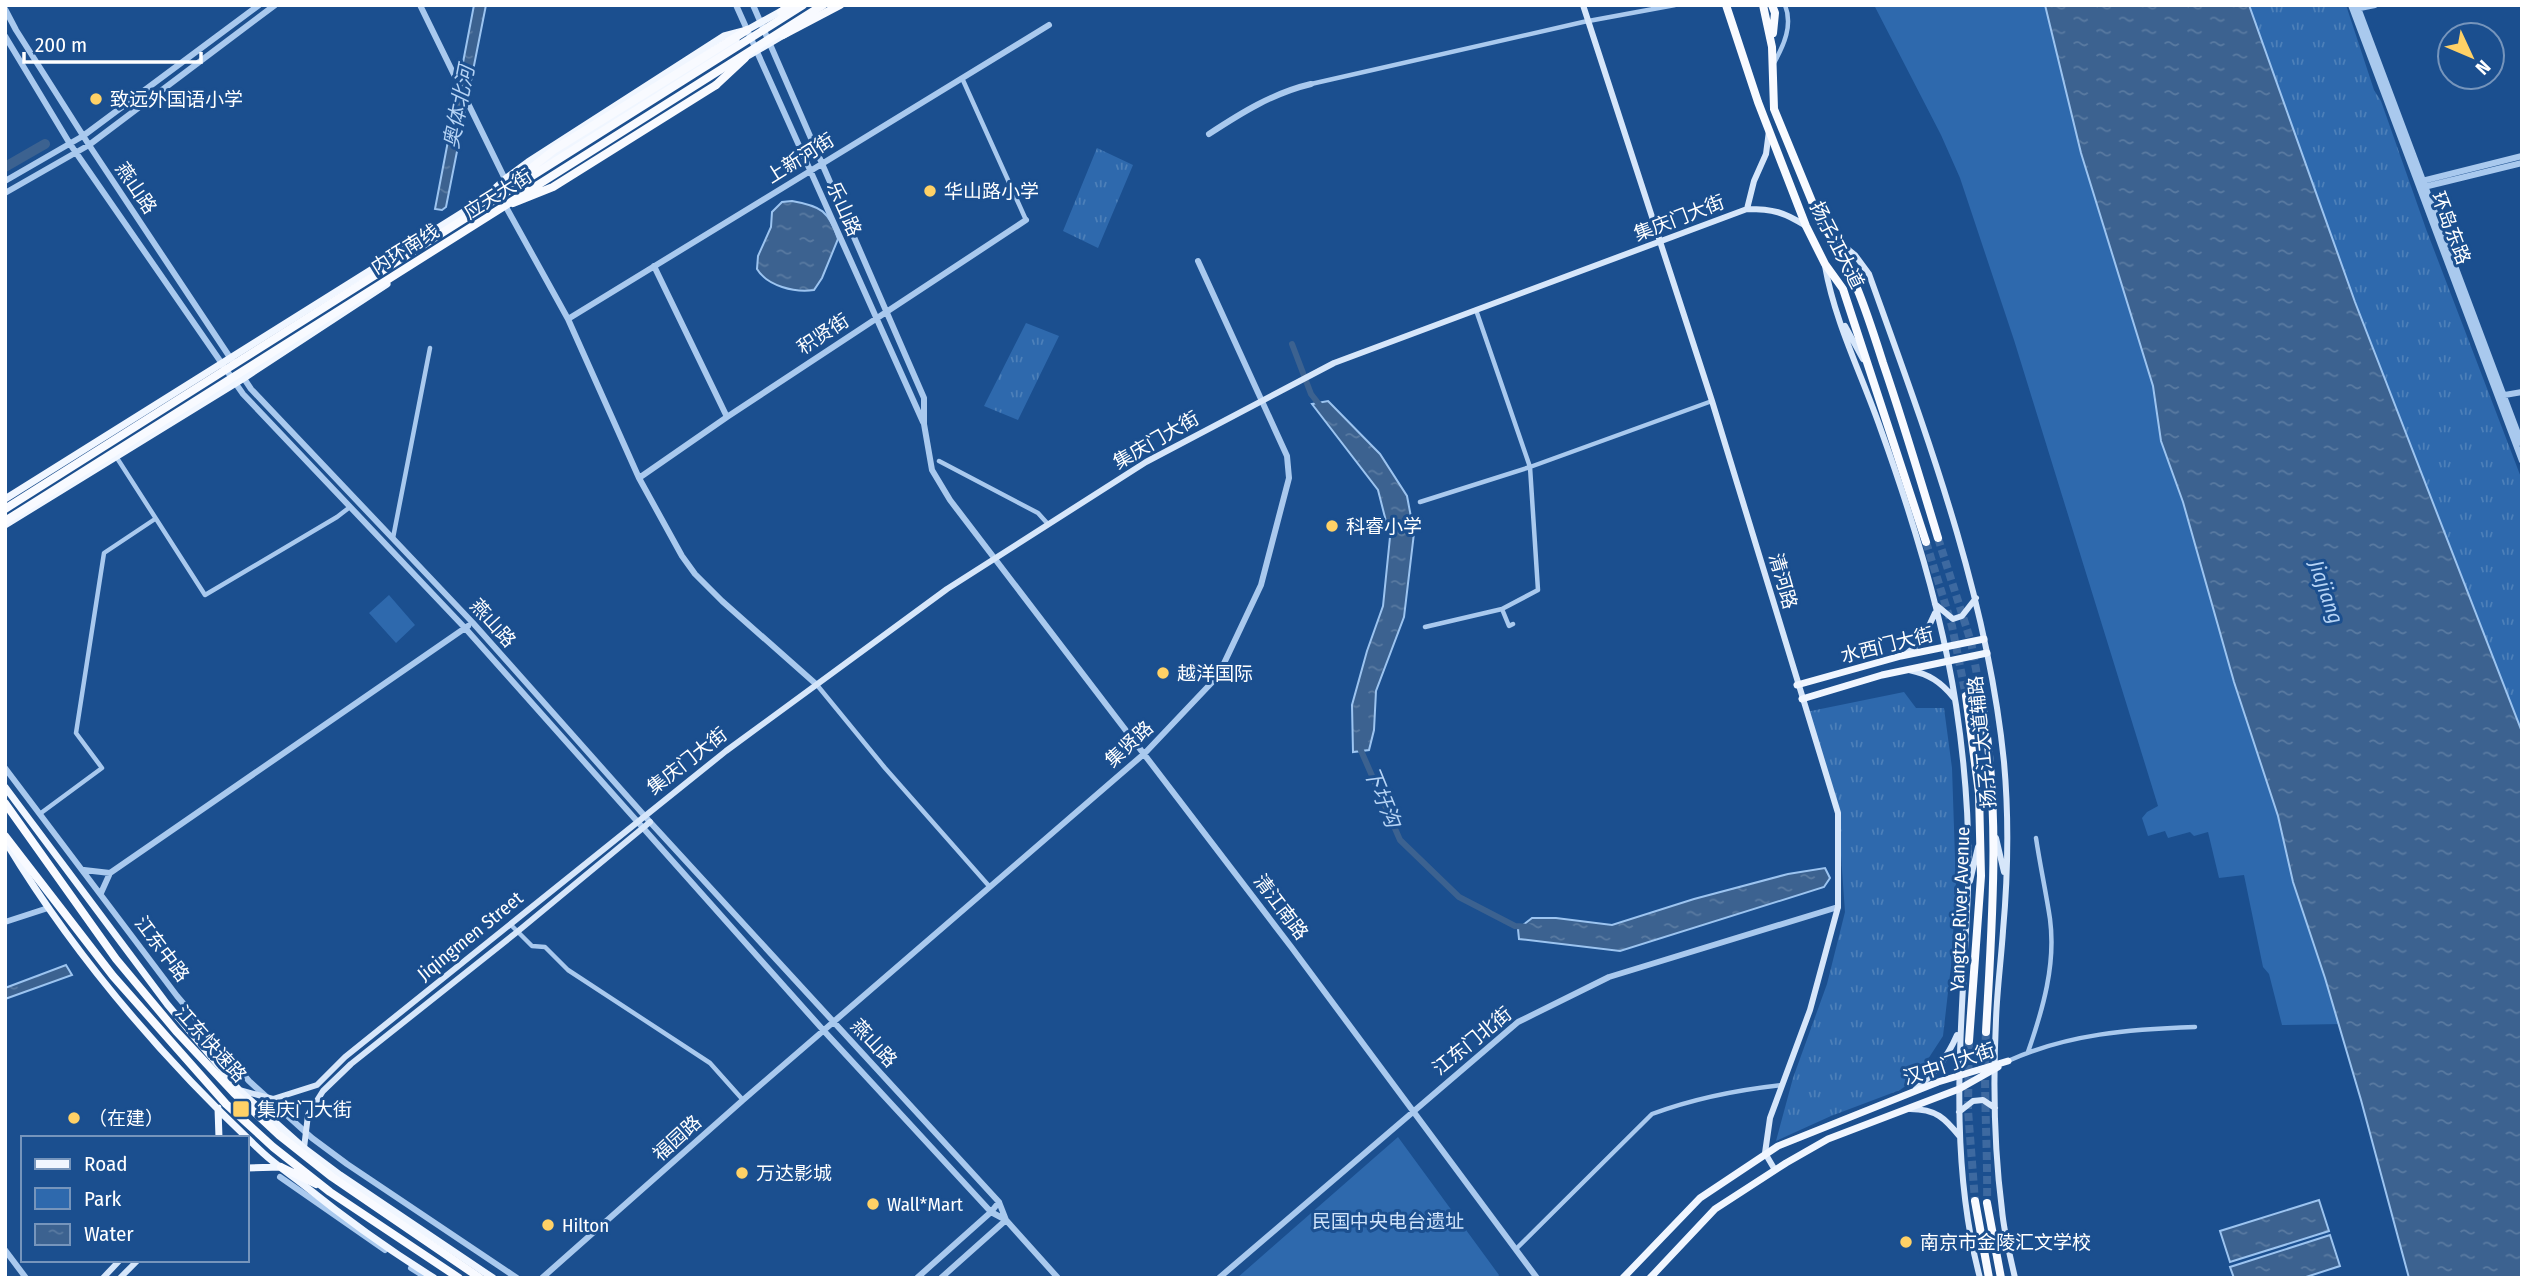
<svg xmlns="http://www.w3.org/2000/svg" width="2527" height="1283" font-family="'Fira Sans Condensed','Noto Sans SC',sans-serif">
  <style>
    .grass { fill: url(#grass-tufts) }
    .park { fill: #2e69ad }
    .water { fill: url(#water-ripples); stroke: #9cc4f0; stroke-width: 2 }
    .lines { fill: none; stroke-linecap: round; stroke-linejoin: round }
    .canal { stroke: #3c6290; stroke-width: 6 }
    .river { stroke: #3c6290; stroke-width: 10 }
    .trunk-tunnel { stroke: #3d69a0; stroke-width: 8; stroke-dasharray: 8 4; stroke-linecap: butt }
    .minor { stroke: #a9c9ee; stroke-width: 4.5 }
    .tertiary { stroke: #a9c9ee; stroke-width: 6 }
    .secondary { stroke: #d6e6fa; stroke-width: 6 }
    .primary { stroke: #f0f6ff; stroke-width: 7 }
    .trunk { stroke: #f8faff; stroke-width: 8 }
    .trunk-bridge { stroke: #f8faff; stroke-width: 8 }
    .poi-dot { fill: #ffd166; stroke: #1b4f8f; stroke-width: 2.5 }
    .labels { text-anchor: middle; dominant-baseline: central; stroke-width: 6; stroke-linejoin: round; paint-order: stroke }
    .poi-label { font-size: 19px; fill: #fff; stroke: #1b4f8f; text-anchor: start }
    .street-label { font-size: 19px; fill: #fff; stroke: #1b4f8f }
    .park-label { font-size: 19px; fill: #cfe3fa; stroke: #1b4f8f }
    .water-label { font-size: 21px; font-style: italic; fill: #b5d3f5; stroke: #1b4f8f }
  </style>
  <defs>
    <pattern id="grass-tufts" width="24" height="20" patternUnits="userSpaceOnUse" patternTransform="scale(1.75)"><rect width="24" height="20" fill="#2e69ad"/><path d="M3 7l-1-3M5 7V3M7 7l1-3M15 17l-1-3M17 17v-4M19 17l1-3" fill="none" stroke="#4d80b9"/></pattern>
    <pattern id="water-ripples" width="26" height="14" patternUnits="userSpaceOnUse" patternTransform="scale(1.75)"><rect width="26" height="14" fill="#3c6290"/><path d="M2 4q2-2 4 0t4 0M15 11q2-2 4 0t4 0" fill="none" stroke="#597aa1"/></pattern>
  </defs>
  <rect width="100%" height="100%" fill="#1b4f8f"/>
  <path class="grass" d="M2249,5H2346L2374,90L2381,101L2426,229L2522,480V732L2355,302Z
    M1097,148L1133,165L1098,248L1063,231Z
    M1026,323L1059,336L1018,420L984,406Z
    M1904,692L1916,708H1944L1952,768L1956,888L1951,966L1943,1036L1915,1079L1900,1090L1831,1116L1776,1141L1793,1078L1827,984L1845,912L1838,813L1806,712Z"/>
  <path class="park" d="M1874,5H2055L2341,1024L2282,1025L2269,974L2263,967L2244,875L2219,878L2208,832L2194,836L2190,832L2168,838L2165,831L2148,836L2142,818L2147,812L2158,806L2014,340L1960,178L1941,135Z
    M389,595L415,625L396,643L369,613Z
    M1398,1137L1499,1275L1497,1278H1237Z"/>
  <path class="water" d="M474,5H486L446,207L442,210L435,209Z
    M2045,5H2249L2355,302L2522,732V1278H2409L2361,1100L2325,978L2293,882L2278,816L2234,682L2183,502L2161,441L2153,386L2081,153Z
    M792,201C821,206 829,211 838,239L822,278L814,290C795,293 767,286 757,269L758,256L771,227L772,212L782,202Z
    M1328,401L1380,454L1407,496L1414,533L1404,617L1376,691L1374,730L1369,750L1353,752L1352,705L1367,651L1383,606L1390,537L1378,490L1312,404Z
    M1825,868L1830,878L1824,887L1620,951L1519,939L1518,929L1532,918H1556L1612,925L1694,899L1788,874Z
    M66,965L72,975L5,999V988Z
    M2319,1200L2329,1231L2230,1262L2220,1231Z
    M2330,1235L2340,1266L2303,1278H2234L2230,1267Z"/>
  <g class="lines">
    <path class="canal" d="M1292,344L1311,394L1322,408
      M1359,746L1400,840L1459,897L1515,926L1529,927"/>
    <path class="river" d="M5,167L45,144"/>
    <path class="trunk-tunnel" d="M1938,538L1971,642L1982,702
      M1926,542L1952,626L1966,696
      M1986,1032C1983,1089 1988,1146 1987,1203
      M1969,1041L1968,1110L1975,1201"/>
    <path class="minor" d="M1774,63C1784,45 1793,25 1785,5
      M962,78L1026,220
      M1311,84L1583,22L1675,5
      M117,458L205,595L337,517L350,507
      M939,461L1038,513L1047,523
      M1420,502L1530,467L1712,401
      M393,538L430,348
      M1502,609L1509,626L1513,624
      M1425,627L1502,609L1538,590L1530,467L1476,310
      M817,685L885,768L989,886
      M41,813L102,768L76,733L104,553L155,519
      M510,924L532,946L545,947L568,970L710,1063L743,1100
      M2028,1052C2043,1009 2056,964 2050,919C2046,892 2040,865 2036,838
      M2008,1061C2067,1034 2131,1029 2195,1027
      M1516,1249L1652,1114C1695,1098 1736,1090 1782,1085"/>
    <path class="tertiary" d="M420,5L505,179
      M736,5L923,422
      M753,5L924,398V424L932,470L950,500L1292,948L1537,1278
      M2351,5L2522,461
      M2357,5L2522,444
      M5,9L16,30L89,145L233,362
      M2355,9L2375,5
      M5,36L70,144L243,394L465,628L824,1031L991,1212L1006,1220L1058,1278
      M1209,134C1241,113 1273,93 1311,84
      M5,181L83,136L259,5
      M2422,181L2522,156
      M2424,187L2522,163
      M5,193L89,145L275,5
      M506,207L568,319L639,478L682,556L695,574L722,601L817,685
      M654,266L727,417
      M568,319L1049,25
      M241,374L251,389L473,623L650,822L999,1202L1006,1220
      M2499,396L2522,392
      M639,478L727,417L1026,220
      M5,768L177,996L249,1081L312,1138L347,1164L517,1278
      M84,870L110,873
      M101,893L110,873L468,626
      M5,922L48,908
      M280,1177L385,1250
      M5,1250L26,1278
      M411,1268L427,1278
      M542,1278L743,1100L1145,753L1218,676L1261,585L1289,478L1287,456L1198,261
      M917,1278L991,1212L999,1202
      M941,1278L1006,1220
      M1219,1278L1518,1022L1609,977L1838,907"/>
    <path class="secondary" d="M1583,5L1712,401L1838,813V907L1810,1010L1770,1118L1765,1153L1775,1170
      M1747,209L1754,181L1766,154L1769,131
      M1834,238L1855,255L1869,274C1926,433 1987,593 2004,762C2009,817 2008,875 2003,931C2001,961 1997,990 1996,1020C1993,1083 1994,1148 2002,1210C2004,1233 2010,1255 2015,1278
      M1825,266C1835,323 1862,375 1881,430C1912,516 1942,614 1956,705C1965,765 1970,828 1968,889C1963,1019 1946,1150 1980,1278
      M1845,326L1863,359
      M1935,604L1953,619L1962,616L1976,598
      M1906,654L1922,641L1935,613
      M1909,670C1929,674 1941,682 1954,698
      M1996,838L2004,872
      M1970,881L1978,847
      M1916,1089C1935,1073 1947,1058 1957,1035
      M239,1090L273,1099L317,1085L345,1057L726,751L947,589L1146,462L1334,363L1747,209C1773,209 1784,212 1806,226
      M1910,1109C1936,1109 1945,1118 1960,1137
      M1959,1112L1973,1101L1983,1100L1995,1108
      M304,1148L308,1115L323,1091L351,1064L517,932L650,822
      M103,1278L120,1260
      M120,1278L138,1260"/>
    <path class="primary" d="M746,57L787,33
      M540,165L736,40
      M495,193L524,175
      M5,499L481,201L505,179L528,162L724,36L747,30L785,9
      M5,525L244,378L387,284
      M1797,685L1901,656L1984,639
      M1802,699L1882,675L1987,653
      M5,787L167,1004L239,1090L304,1148L340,1175L493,1278
      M7,844C76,958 166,1062 263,1153C276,1165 291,1175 305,1186C346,1219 389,1250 434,1278
      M218,1108L219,1138
      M247,1168L281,1167
      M1623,1278L1700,1198L1778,1146L1938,1082L2008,1061
      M1650,1278L1715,1209L1786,1163L1828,1139L1959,1089L1998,1067"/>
    <path class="trunk" d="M1726,5L1758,102L1806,226L1825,264L1843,289L1926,542
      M1763,5L1772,47L1774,109L1820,221C1852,264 1867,313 1883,363C1903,421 1920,479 1938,538
      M1772,5L1775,13L1773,33
      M781,12L791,5
      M783,35L840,5
      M699,60L747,30
      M716,85L745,58
      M1966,696L1979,793L1981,876L1969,1041
      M1982,702C2001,813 1992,921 1986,1032
      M5,803L116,959L176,1031L234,1093L279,1135L332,1177L480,1278
      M5,836L113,976L226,1104L273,1147L330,1192L459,1278
      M281,1167L316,1184
      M1975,1201L1989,1278
      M1987,1203L2001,1278"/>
    <path class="trunk-bridge" d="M520,177L555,149L699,60
      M513,203L553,187L716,85
      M5,509L803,5
      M5,521L823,5"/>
  </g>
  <g class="poi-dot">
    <circle cx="96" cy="99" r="7"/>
    <circle cx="930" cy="191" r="7"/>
    <circle cx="1332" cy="526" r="7"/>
    <circle cx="1163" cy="673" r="7"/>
    <rect x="232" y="1100" width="18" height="18" rx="3.5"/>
    <circle cx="74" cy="1118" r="7"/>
    <circle cx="742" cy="1173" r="7"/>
    <circle cx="873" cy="1204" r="7"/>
    <circle cx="548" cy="1225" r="7"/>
    <circle cx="1906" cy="1242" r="7"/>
  </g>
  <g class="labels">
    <g class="poi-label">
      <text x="110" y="99">致远外国语小学</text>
      <text x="944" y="191">华山路小学</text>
      <text x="1346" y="526">科睿小学</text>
      <text x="1177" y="673">越洋国际</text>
      <text x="257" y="1109">集庆门大街</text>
      <text x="88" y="1118">（在建）</text>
      <text x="756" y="1173">万达影城</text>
      <text x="887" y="1204">Wall*Mart</text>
      <text x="562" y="1225">Hilton</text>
      <text x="1920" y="1242">南京市金陵汇文学校</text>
    </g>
    <g class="street-label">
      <text transform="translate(800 158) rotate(-32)">上新河街</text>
      <text transform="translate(136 188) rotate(56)">燕山路</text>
      <text transform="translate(498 194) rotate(-32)">应天大街</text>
      <text transform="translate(844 209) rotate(66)">乐山路</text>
      <text transform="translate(1679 218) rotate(-21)">集庆门大街</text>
      <text transform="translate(2451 228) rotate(69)">环岛东路</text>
      <text transform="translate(1837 245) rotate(63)">扬子江大道</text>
      <text transform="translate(405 249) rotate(-32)">内环南线</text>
      <text transform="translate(823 334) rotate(-33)">积贤街</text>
      <text transform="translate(1156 440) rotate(-30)">集庆门大街</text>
      <text transform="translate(1783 581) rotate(74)">清河路</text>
      <text transform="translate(493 623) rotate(48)">燕山路</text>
      <text transform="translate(1887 645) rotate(-14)">水西门大街</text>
      <text transform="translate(1982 742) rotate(-96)">扬子江大道辅路</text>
      <text transform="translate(1129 744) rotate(-43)">集贤路</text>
      <text transform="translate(687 761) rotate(-38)">集庆门大街</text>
      <text transform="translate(1281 907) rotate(53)">清江南路</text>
      <text transform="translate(1960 909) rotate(-88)">Yangtze River Avenue</text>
      <text transform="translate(470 936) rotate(-39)">Jiqingmen Street</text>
      <text transform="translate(162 949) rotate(53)">江东中路</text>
      <text transform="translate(1472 1041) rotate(-39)">江东门北街</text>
      <text transform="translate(874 1043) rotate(47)">燕山路</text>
      <text transform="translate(211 1044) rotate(48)">江东快速路</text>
      <text transform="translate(1949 1064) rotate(-18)">汉中门大街</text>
      <text transform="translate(677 1138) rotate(-42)">福园路</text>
    </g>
    <g class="park-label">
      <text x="1388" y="1221">民国中央电台遗址</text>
    </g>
    <g class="water-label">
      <text transform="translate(459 107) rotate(-79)">奥体北河</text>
      <text transform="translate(2326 592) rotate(71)">Jiajiang</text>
      <text transform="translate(1382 797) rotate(68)">下圩沟</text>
    </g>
  </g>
  <rect width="2527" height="1283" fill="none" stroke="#ffffff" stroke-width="14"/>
  <rect x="21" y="1136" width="228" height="126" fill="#1b4f8f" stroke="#7695bc" stroke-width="2"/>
  <rect x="35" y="1159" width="35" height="10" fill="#f0f6ff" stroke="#7695bc" stroke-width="2"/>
  <text x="84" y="1171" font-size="21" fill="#ffffff">Road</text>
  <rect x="35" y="1188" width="35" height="21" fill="#2e69ad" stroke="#7695bc" stroke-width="2"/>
  <text x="84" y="1206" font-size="21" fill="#ffffff">Park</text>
  <rect x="35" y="1224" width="35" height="21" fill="url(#water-ripples)" stroke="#7695bc" stroke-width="2"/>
  <text x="84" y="1241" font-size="21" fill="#ffffff">Water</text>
  <g transform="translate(2471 56) rotate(134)"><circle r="33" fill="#1b4f8f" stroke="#7695bc" stroke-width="2"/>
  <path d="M0-5L12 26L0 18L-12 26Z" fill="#ffd166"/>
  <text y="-10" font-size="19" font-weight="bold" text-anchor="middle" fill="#ffffff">N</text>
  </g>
  <path d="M24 52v10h177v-10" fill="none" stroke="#ffffff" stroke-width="3.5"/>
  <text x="35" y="52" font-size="21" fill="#ffffff" stroke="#1b4f8f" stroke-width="5" paint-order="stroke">200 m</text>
</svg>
